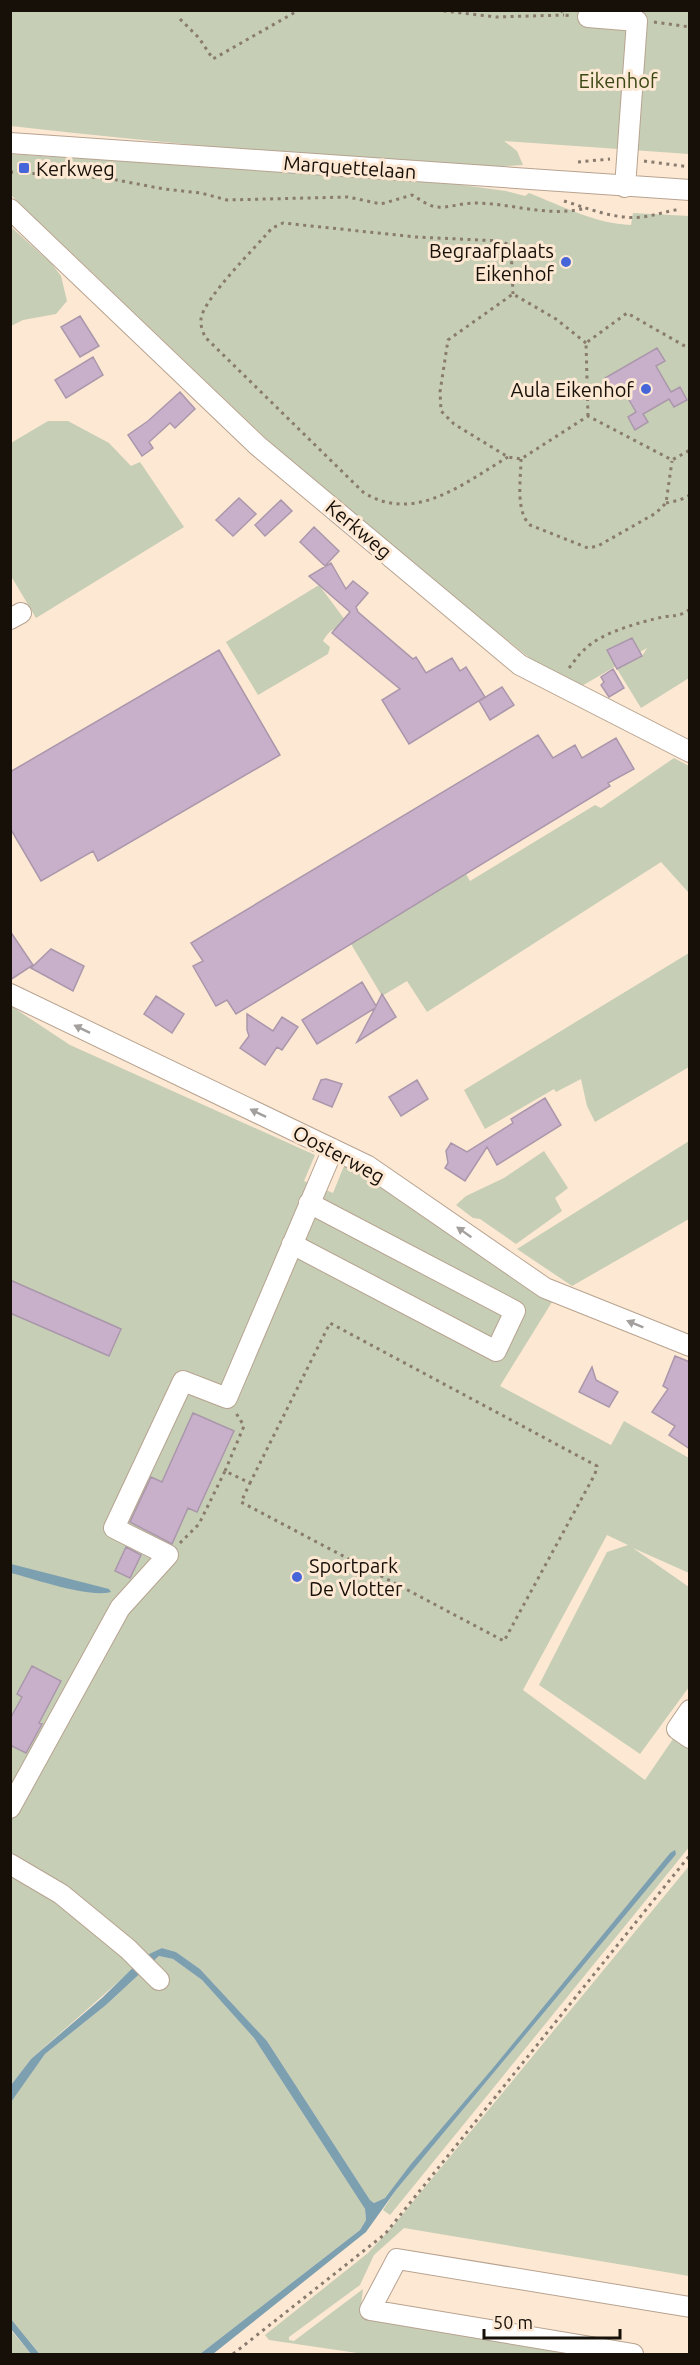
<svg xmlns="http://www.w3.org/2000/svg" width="700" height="2365" font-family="Ubuntu,sans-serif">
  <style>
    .green { fill: #c6ceb5 }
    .water { fill: #7da0b1 }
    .building { fill: #c9b0ca; stroke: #aa97ab; stroke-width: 1.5 }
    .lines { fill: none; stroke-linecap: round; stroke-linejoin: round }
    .minor-casing { stroke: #b7a390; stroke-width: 22 }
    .path { stroke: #897b6d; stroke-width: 3; stroke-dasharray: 3 4.5; stroke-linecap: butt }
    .minor { stroke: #fff; stroke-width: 20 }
    .oneway { fill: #a29f9d }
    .poi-dot { fill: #4565d8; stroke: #fde8d3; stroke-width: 2 }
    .labels { text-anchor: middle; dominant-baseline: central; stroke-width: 6; stroke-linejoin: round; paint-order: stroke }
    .park-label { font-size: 20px; fill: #3c4814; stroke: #fde8d3 }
    .street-label { font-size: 20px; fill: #171009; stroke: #fde8d3 }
    .poi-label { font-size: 20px; fill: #171009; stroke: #fde8d3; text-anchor: start }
  </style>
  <rect width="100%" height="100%" fill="#fde8d3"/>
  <path class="green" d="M10,11H689V154L504,141L517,151L523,165C459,170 392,162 328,157C222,148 116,138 11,126Z
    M10,154L425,180L506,191L525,196L529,193C562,206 596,224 631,225L633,213L689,216V678L641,708L617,669L642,656L647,648L580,687L536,663L381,540L274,446L11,195Z
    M10,226L52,264L61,276L67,301L56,314L23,320L11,326Z
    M48,421H68L109,443L131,466L140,462L184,527L36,618L11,576V443Z
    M319,585L351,628C337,627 330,628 323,641L330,647L328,654L258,695L226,642Z
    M674,758L689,766V893L661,862L427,1012L407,981L382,996L351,944L466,874L470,881L595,805L601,808Z
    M689,953V1067L595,1122L587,1106L581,1079L556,1092L554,1089L485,1129L464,1090Z
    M11,1006L70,1045L315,1155L304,1181L333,1193L344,1166L374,1178L552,1302L500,1386L611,1445L624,1421L689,1458V1573L633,1548L689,1587V1687L640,1754L539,1685L607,1552L628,1545L607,1535L523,1690L645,1780L675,1736L689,1747L690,1846L390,2215L383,2210L396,2190L673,1858L670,1853L492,2069L410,2165L385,2198L374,2203L370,2200L267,2041L200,1969L176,1952L162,1948L135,1967L31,2059L11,2085Z
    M689,1141V1219L572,1286L517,1249Z
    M544,1151L568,1188L555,1198L562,1211L516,1244L480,1219L473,1218L456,1205L466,1196L504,1178Z
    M689,1866V2276L404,2228L374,2255L360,2285L289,2337V2340L294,2341L363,2289L360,2313L598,2354H364L269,2340L265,2335L368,2253L393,2226Z
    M159,1956L173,1959L202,1980L254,2038L365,2209L366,2220L360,2230L200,2354H40L11,2319L10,2102L45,2054L106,2005Z
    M10,2329L31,2354H11Z"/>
  <path class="water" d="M11,1564L109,1589L111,1592C89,1598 34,1579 11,1573Z
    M675,1850L676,1854L673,1858L396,2190L366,2232L213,2354H200L360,2230L366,2220L365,2209L254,2038L202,1980L173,1959L159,1956L106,2005L45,2054L11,2102V2085L31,2059L102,1998L145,1956L162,1948L176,1952L200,1969L267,2041L370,2200L374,2203L385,2198L410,2165L492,2069L670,1853Z
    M11,2319L38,2352L40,2354H31L11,2329Z"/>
  <path class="building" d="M80,316L99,346L80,357L61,327Z
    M657,348L665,361L656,366L671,392L680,387L687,400L674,407L669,399L643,414L648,422L635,430L628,417L636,412L621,386L612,391L605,378Z
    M93,357L103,375L66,398L55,380Z
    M180,392L195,409L175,428L170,423L149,442L153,448L142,456L128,435L148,421Z
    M239,498L256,514L233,536L216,520Z
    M281,500L292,511L265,536L255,525Z
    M314,527L339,551L325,566L300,542Z
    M331,563L346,589L353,581L368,593L356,607L358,612L413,659L416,657L426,673L452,658L460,671L466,667L485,697L409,744L382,700L400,689L332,633L350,612L309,576Z
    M632,638L642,656L617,669L607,650Z
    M219,650L280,755L98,861L93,851L41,881L10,828V772Z
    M613,669L624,688L609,697L601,685L604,682L601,677Z
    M502,687L514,705L490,720L479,701Z
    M538,735L553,758L575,745L582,758L616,738L634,769L608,783L610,786L236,1014L227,1000L216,1006L193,966L203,961L191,943Z
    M10,931L33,965L10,980Z
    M51,949L84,966L73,991L31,968Z
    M362,982L376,1006L382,994L396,1017L357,1042L375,1008L317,1044L302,1020Z
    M156,996L184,1014L172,1033L144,1014Z
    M247,1014L273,1031L282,1017L298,1027L282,1050L277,1047L265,1065L240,1048L249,1036L247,1030Z
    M326,1079L342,1084L332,1107L313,1099L321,1080Z
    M417,1080L428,1099L401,1116L389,1097Z
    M545,1098L561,1125L497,1165L487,1147L465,1181L445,1168L448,1163L446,1151L451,1143L467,1152L513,1123L511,1119Z
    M10,1280L121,1329L109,1356L10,1313Z
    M675,1356L690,1362V1449L669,1435L675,1426L652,1412L668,1389L663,1386Z
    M592,1367L596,1380L618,1392L609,1407L579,1392Z
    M193,1413L234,1431L197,1512L188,1508L172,1544L130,1522L151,1477L162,1482Z
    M126,1547L141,1555L130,1578L115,1571Z
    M32,1666L61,1681L39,1723L42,1724L26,1753L10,1745V1719L22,1697L17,1694Z"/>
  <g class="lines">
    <g class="minor-casing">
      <path id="minor" d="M588,17L637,21L625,187
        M10,143L690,190
        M10,209L258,446L520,665L690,752
        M10,619L21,613
        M10,994L368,1166L545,1288L690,1346
        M292,1244L496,1351L515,1311L309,1203
        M690,1710L677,1729L690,1738
        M10,1808L120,1608L168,1555L114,1528L183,1381L227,1398L333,1149
        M10,1864L61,1894L128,1949L159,1980
        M633,2354L370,2310L397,2259L690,2307"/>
    </g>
    <path class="path" d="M436,10L496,17L564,15
      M561,10L564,15L572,16
      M180,19L199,38L213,59L299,10
      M654,22L690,27
      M644,161L690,167
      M578,162L610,159
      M10,172L106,178L164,189L201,193L227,200L348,197L381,204L412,195C420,199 427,206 437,207C449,208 462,203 474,203C512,203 549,218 586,208
      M564,201C590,209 616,220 643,217C656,215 668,211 681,209
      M586,343L556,319L513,294L448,340L440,392L441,411L454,424L508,457L521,459L588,416L672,460L690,450
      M588,416L586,343L627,313L690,349
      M508,457C464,483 414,525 363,492L205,337C203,332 200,325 201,319C203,299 257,246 272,228L283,223L416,237L501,241L511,246L513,294
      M521,459C521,478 515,511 530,525L588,548L598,546L656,513L666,503L672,461
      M666,503L680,500L690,495
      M569,668C574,662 578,655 584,650C600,633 640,622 663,617C673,615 681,617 690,609
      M225,1471L244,1426L236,1413
      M180,1543L199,1524L225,1471L250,1483L241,1502L504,1641L595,1474L597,1466L330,1323L250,1483
      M233,2354L385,2234L690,1855"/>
    <use href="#minor" class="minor"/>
  </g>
  <defs><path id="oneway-solid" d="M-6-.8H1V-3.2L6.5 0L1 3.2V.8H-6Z" transform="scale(1.5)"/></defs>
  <g class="oneway">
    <use href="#oneway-solid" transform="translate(82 1029) rotate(-154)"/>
    <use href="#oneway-solid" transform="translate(258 1113) rotate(-154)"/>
    <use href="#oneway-solid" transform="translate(464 1232) rotate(-145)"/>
    <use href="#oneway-solid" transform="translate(635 1324) rotate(-158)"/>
  </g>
  <g class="poi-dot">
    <rect x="18" y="162" width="12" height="12" rx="3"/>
    <circle cx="566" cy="262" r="6"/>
    <circle cx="646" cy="389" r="6"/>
    <circle cx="297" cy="1577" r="6"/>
  </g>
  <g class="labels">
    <g class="park-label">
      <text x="618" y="80">Eikenhof</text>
    </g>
    <g class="street-label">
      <text transform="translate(350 167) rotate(4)">Marquettelaan</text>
      <text transform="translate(359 529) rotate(40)">Kerkweg</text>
      <text transform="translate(339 1154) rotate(28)">Oosterweg</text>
    </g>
    <g class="poi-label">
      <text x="36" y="168">Kerkweg</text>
      <text x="554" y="250" text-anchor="end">Begraafplaats<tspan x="554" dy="23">Eikenhof</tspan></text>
      <text x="634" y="389" text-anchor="end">Aula Eikenhof</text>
      <text x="309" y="1565">Sportpark<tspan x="309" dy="23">De Vlotter</tspan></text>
    </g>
  </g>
  <rect width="700" height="2365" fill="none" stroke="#171009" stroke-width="24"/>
  <path d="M484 2329v9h136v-9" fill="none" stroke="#171009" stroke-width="3"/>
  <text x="493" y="2329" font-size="18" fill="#171009" stroke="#fde8d3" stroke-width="4.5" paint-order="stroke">50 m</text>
</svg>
